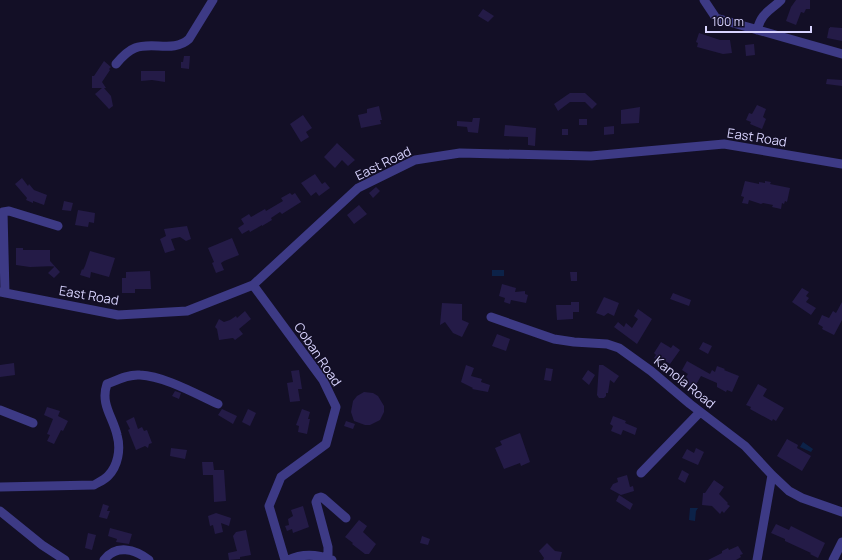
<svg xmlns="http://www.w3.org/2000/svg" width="842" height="560" font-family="Manrope,sans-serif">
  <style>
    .water { fill: #0c2248 }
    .building { fill: #241b47 }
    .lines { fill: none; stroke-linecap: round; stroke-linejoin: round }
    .minor { stroke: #3d3a85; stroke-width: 9 }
    .labels { text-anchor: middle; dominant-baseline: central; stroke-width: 3; stroke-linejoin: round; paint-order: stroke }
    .street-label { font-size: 13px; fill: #d9d4ff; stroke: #130f26 }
  </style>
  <rect width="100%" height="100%" fill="#130f26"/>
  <path class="water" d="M492,270H504V276H492Z
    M803,442L813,449L811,452L800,447Z
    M690,508H698L696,511L695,521L689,520Z"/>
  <path class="building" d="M796,0H810V9H806L804,13L801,12L796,25L786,21L791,7Z
    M483,9L494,16L488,22L478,16Z
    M830,27L842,28V41L827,38L829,28H830Z
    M699,33L720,40H730L732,53L723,54L697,47L698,43L696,42Z
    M754,44L755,55L746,56L745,45Z
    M184,56H190L189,69L181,68V62H183Z
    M104,61L111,67L109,69L110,70L102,82L106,88H104L111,96L113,106L109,109L95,94L102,88H92V76H94Z
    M141,71H165V82L152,80L141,81Z
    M827,79L842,80V86L826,84Z
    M570,93H585L597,104L592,109L585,102H570L558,111L554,104Z
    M757,105L766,109L763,117L766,119L762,129L750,124L751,122L746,120L749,113L752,114Z
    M379,106L382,120H380L381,124L361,128L358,115L367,113V109Z
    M640,107L639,123L621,124V110Z
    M303,115L312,128L306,132L309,137L301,142L290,124Z
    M473,118H480L478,133L468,132L467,127L457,126V121L472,122Z
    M579,119H587V125H579Z
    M505,125L536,128L535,146L528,145V137L504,136Z
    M614,126V134L604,135V127Z
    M562,129H568V135H562Z
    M337,143L355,160L348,166L342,160L335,168L324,157Z
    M315,174L322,184L325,182L330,188L319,196L316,192L311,196L301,183Z
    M22,178L28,186L29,184L34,190L47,195L44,205L33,201V203L26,200L27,198L15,184Z
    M745,181L759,184V182L765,183V181L771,182L770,184L790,188L787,202L785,201L784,204L782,203L781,209L772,207L773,205L763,203L761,204L749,200L748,204L742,203L744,197L741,196Z
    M376,187L380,191L373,198L369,193Z
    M290,193L292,195L295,193L301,202L282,214L280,212L271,218L272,220L262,226V225L250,232L249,230L242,234L238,228L244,224L241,219L249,214L251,217L265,209L266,211L283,201L281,198Z
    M64,201L73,203L71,211L62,210Z
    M359,205L367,214L354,224L347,215Z
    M78,210L95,213L94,223L89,222L88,227L75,225Z
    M187,226L191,239L186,241L180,237L171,239L175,250L165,253L160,239L166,236L164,229Z
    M232,238L239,255L224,261L221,263L224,270L216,273L212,263L214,262L208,248Z
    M16,248H23V250H50V261L60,272L54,278L48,273L55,266L30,267L16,265Z
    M90,251L115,258L109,277L91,272L90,278L80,275L82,269L83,270L85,266Z
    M150,271L151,289H135V293H122V278H126V272Z
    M570,272H577V281H571Z
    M502,284L516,288L515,292L525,291V294L528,295L526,303L511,300L510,304L504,302L505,298L499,296Z
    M802,288L809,292L806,296L809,298L806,302L816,308L811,315L792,302Z
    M673,293L691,300L689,306L670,299Z
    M604,297L619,303L614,316L608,313L604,316L596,313Z
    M571,302H579V312H573V319L557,320L556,305H571Z
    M842,302V320L834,335L822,329L823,327L818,324L822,315L829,318L833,311L836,313Z
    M442,303L462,304V320L469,323L462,337L453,333L445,322L440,325Z
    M638,309L652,319L637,344L614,327L618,322L624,327L626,323L632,328L638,319L634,316Z
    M245,311L251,319L239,329L243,334L235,340L233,338L219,340L217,329L215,327L219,319L224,322L230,320L236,316L237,318Z
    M497,334L510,339L506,351L492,346Z
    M661,342L671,348L673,345L680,350L670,364L662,359L660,362L654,358L656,355L654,353Z
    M703,342L712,346L708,354L699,349Z
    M687,361L710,374L712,370L715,372L717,366L725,369L724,370L739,376L732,392L727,390L726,392L717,387V383L701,376L694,388L686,383L688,379L686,377L688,374L682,370Z
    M14,363L15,375L0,377V365Z
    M466,365L474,368L471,376L482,379L481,382L490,385L488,392L472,389L473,388L461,382Z
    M599,365H603L619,376L614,383L610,380L608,393H606V396L604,398H599L597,395Z
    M546,368L553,369L551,381L544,380Z
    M299,370L302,389H298L300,401L290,402L287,383L293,382L291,371Z
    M588,370L595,375L589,385L582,379Z
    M758,384L767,389L763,396L784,408L776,421L773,419L772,421L750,409L751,407L746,405Z
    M175,391L181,393L179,399L172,396Z
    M364,392L373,393L378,396L384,406V412L380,420L370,425H365L354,421L351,412L353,401L357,396Z
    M47,407L60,411L58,416L68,421L63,431L61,430L54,444L47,441L50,435L47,434L53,419L44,415Z
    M222,409L237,416L233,424L218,415Z
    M248,409L256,413L250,426L242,422Z
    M302,409L310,412L308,419H310L307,434L298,432L299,426L296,425Z
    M613,416L626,421L625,423L637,428L635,435L623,430L621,435L611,431L613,426L610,424Z
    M134,417L138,429L142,427L144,431L147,430L152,443L149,444L148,448L145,446L136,450L128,430L130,429L126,421Z
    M346,421L355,424L353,429L344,426Z
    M520,433L530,462L521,466L520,463L504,469L495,448L502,445L500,441Z
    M787,439L798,445L797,448L811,456L802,471L777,456Z
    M171,448L187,450L185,459L170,456Z
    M696,448L704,452L698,465L682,458L687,449L694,453Z
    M202,462H213L214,470H224L226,501L214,502L213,475H203Z
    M682,470L689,474L685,483L678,479Z
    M627,475L630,487L633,486L634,491L621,495L610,489L613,484L618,482L617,478Z
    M714,480L724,487L719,494L728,503L727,504L730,506L724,513L722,511L720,514L712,506L702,505L703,493H705Z
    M619,495L633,504L630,510L616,501Z
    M103,504L109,506L107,511H110L107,519L99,517Z
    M303,506L309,527L293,533L292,529L287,531L285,526L289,525L288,519L293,516L291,510Z
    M216,513L231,518L229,526L221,523L223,532L215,534L213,525L210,526L208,516Z
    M359,520L367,526L363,532L376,544L369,554H365L352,544L353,543L345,537Z
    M776,524L789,530L791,526L825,543L818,558L810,554L811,553L785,541V539L771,533Z
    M110,528L132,534L129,544L116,542L117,539L108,536Z
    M246,530L251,555L240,557V559L229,560L228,553L237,551L233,536L236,532Z
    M88,533L96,535L92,550L85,548Z
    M422,536L430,539L428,545L420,543Z
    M547,543L555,551L562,552L560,560H543L544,558L539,551Z
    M738,546L743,554L740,555L741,557L736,560H708L722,553V551L728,548L729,550Z"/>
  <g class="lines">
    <path class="minor" d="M704,0L716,18L842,54
      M757,30C762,12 769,12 781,0
      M116,64C121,58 127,51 135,48C152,41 174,53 189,39L213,0
      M253,285L323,380L336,407L326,444L281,477L269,506L285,560
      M0,292L118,315L187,311L253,285L358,188L415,160L460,153L591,156L724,144L842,164
      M5,293L3,212L9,211L58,226
      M491,317L554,339L574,342L607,344L619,348L651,371L690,404L745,446L772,475L789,491L802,498L842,512
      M0,410L33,423
      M641,473L700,412
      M0,487L94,485C99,482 104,480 108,476C118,466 121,449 117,435C113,417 100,404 107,384C117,380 128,374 140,375C164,376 196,394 218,404
      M0,511L42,545L65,560
      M328,559V547L316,502L318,498L321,497L323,498L346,518
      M104,560C116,544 135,549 149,560
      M288,560C303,553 317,554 332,560
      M757,560L772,475
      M833,560L842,542"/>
  </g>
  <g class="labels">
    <g class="street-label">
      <text transform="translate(757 137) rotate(9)">East Road</text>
      <text transform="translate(383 163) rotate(-26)">East Road</text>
      <text transform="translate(89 295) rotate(10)">East Road</text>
      <text transform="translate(318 354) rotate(56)">Coban Road</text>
      <text transform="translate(685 382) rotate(39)">Kanola Road</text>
    </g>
  </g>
  <path d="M706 26v6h105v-6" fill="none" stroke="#d9d4ff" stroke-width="2"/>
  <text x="712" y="26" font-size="12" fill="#d9d4ff" stroke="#130f26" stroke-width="3" paint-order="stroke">100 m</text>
</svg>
